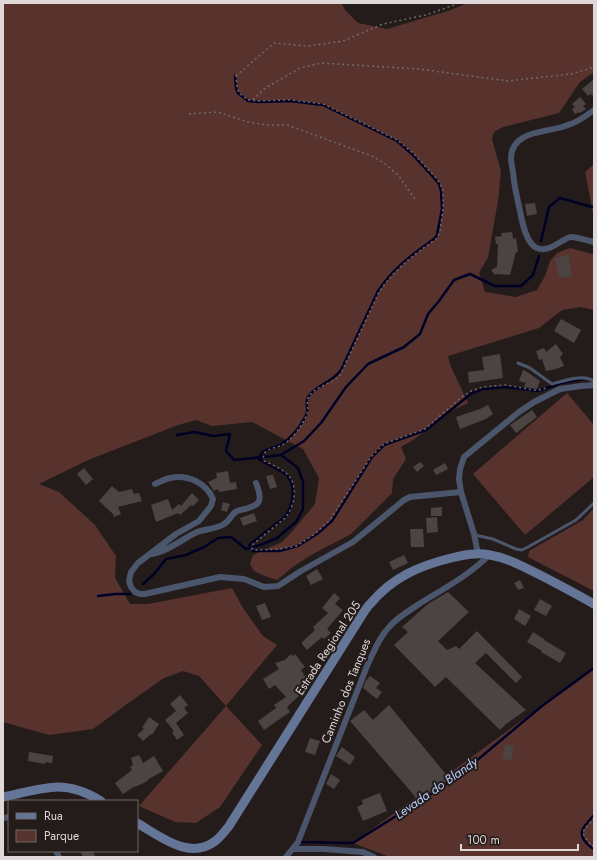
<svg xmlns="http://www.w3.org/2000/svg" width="597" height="860" font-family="Jost,sans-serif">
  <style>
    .green { fill: #58332e }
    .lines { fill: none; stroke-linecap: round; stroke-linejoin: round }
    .stream { stroke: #000027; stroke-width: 2.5 }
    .building { fill: #4c4442 }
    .path { stroke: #716a6a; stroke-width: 1.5; stroke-dasharray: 2 3; stroke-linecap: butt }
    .service { stroke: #4b566c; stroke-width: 3 }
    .minor { stroke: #4b566c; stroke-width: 6 }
    .secondary { stroke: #647598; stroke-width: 9 }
    .labels { text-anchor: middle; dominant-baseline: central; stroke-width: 4; stroke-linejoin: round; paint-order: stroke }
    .street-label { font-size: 12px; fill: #ded8d8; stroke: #241c1b }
    .water-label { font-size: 13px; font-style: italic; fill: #b3caf9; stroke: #241c1b }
  </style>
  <rect width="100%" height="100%" fill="#241c1b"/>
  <path class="green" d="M3,3H341L346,11L358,23L387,29L448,11L468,3H594V72L580,82L559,113L503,127L494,132L492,139L501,171L498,201L488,257L479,273L485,292L516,297L537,290L545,276L550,261L557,253L570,248L592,254H594V310L581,307L562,310L539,328L448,356L451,367L468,403L453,410L413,440L401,447L406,459L393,479L392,493L351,534L313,554L294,566L277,580L267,577L254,571L250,564L253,555L282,542L290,534L315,504L319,478L303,449L252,422L212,426L196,420L178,425L88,460L39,484L59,492L95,525L116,556L115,578L130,604H148L232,588L243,608L263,636L277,645L226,706L262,745L220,807L196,823L175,822L139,806L226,706L199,676L183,671L164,678L127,704L93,729L49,735L3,722Z
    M594,164V218L585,172Z
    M567,393L594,425V477L525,535L473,474Z
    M594,508V591L528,557L529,551L583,520Z
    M594,668V857H390L353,843Z"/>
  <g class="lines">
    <path class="stream" d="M235,76L236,88L238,93L248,101L258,102L290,101L323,105L397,141L412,154L435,179L439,184L441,191L442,209L437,235L435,238C412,255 394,267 378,291L341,370C332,383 315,385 308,397C305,401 308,406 307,412C306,417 297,431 292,435C290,438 286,441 283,443C275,449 265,447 260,456
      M541,241L549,207L560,198L592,207L594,206
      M177,435L194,432L213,436L230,434L226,451L234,460L281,455L304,441L321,423L346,387L368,364L404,347L420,334L428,314L439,301L454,280L470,274L495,286H521L533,275L539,256
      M249,545L285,517C293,506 298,483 284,473C277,468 267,465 259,459
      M253,551H279L298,546L317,534L332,521L372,457L384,445L426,430L472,393L483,389L506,387L538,391L561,383L584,379
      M143,584L154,574L166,559L186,555L204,547L218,538L231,537L246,549L263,544L277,538L296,522L303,509V482L298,468L281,455
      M98,596L115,594H130
      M594,815C588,823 577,830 584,840C587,844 590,847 594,849
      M299,842L353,843L420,801L457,777L542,706L594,668"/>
  </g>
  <path class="building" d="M594,79V96L590,94L588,96L582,89Z
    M580,97L586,104L583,106L586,109L580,113L579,112L575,114L572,109L575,107L572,104Z
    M535,203L537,214L527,216L525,204Z
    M512,232L513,239L516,238L518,252H516L510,275L497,274L495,275L491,270L497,267L498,244H496L495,237L502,236L501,233Z
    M568,255L572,276L560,278L555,258Z
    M561,319L581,330L574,343L554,331Z
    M556,344L563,354L560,357L564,366L556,369L546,371L542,359L539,360L536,351L544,348L546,352Z
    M500,354L503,378L469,383L468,372L484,370L482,357Z
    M523,370L527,372L540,381L537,389L524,387L526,383L519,381Z
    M488,405L493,414L486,419L460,429L456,417L480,409Z
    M532,410L537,417L516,433L510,425Z
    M420,462L424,466L417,472L413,467Z
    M445,463L448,469L436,475L433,470Z
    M84,468L93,479L86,485L77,474Z
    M228,471L230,483L236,482L237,489L219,492L218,489L214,491L208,482L217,478L216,473Z
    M273,475L277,487L270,489L266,476Z
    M112,486L119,492L132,489L134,494L139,493L142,501L118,507L121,514L114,517L113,514L99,501Z
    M192,493L199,500L193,506L191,505L180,515L178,513L156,522L151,505L168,499L172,510L179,504L181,506Z
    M223,502L230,504L227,512L221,510Z
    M442,507V516H431V508Z
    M254,513L257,521L243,526L240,518Z
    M437,517L438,532L427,533L426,518Z
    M410,529H423L424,547H411Z
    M404,555L408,563L393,570L389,562Z
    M317,569L323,579L311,585L306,576Z
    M520,580L524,588L518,590L514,583Z
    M448,592L469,612L438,641L447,650L456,646L459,649L477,631L522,677L516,683L486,653L475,663L526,710L506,724L500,730L446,677L435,687L394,645L408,632L402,627L428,604Z
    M334,593L340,598L335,604L343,610L327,629L331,633L324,639L322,637L307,650L302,644V642L315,630L313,627L328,613L322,608Z
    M540,599L552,606L546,616L534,610Z
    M265,603L271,617L262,620L256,606Z
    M519,609L531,616L525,626L514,619Z
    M533,632L544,639V640L566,653L560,663L541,652L542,651L527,642Z
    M291,654L293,656L295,654L305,667L301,670L308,681L297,690L301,694L287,707L290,712L264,730L258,721L276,708L274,705L286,697L275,685L269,689L263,679L279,669L275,663L285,660Z
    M370,676L380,683L376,688L382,692L377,699L363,688L365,682Z
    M180,695L188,705L184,708L188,713L176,723L184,735L177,740L172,732L174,731L165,720L176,711L170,704Z
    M389,705L449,778L433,789L419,801L350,721L364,710L373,720Z
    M149,717L159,724L152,735L151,734L143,741L137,735L144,729L142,728Z
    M310,738L320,741L315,755L305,752Z
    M505,744L514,746L511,760L503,759Z
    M342,747L355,757L350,765L336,756Z
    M29,752L53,756L52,763L45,762V764L28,761Z
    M139,755L143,763L154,756L163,771L147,780L148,781L135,787V786L123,794L115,783L132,770L130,767L133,765L131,758Z
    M331,774L340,780L334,789L326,784Z
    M380,793L387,811L363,821L357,807L363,804L362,800Z
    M80,851H92L96,857H83Z"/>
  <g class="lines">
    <path class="path" d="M236,75L237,88L239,93L248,100L258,101L290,100L323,104L397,140L413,153L436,178L440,184L443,191V209L440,231L438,236L436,239C413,255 395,269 379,292L342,371C341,373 340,375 339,376C330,385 314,386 308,398C306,403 309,408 307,413C304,424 290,443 280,446C272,449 261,449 264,461C271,464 282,469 287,474C299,485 295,506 285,518L252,545V549L257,550L280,549L297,546L316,533L330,520L371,457L384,444L425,429L463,396L471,391L483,387L506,385L533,390H539L546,388
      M236,76L274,43L308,46L343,41L383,24L426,15L454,5L456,3
      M253,100L264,89L300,68L321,63L419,69L508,81L571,74L594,67
      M189,114L218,112L248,122L268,125H287L372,156L384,163L399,176L416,201
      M594,818L584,830L583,834L590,844L594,847"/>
    <path class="service" d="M518,363L530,368L552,384C562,381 587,373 594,382
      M475,535L493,539L516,549L522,550L528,547L576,520L594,503"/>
    <path class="minor" d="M594,110C585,117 576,123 565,126C546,133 513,130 511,157C511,162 512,167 513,172C514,185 517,198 520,211C522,221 526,244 537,248C549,253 559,241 570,237C575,236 588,241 594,242
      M155,484C160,482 165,479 170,478C188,474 206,483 213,499L211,506L199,521L176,534L138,563L131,572L129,581L131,587L135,592L140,594H145L220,577L244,579L264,587L278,586L301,571L353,542L404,500L410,497L461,492
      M152,554C169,551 182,539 197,532C206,529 216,529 224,524C230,521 231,514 237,511C243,509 257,507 259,501C261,496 258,488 256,483
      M478,554L474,534L461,492L459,479L460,469L464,457L519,412L534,402L560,389L581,386L594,385
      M3,818L9,817
      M293,849H324L363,852L374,857
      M56,851L59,857
      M286,857L298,842L367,666C374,652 379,637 390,626C398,617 409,611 419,604C443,589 470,575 490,554"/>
    <path class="secondary" d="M3,797C19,794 42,787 58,787C73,787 88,793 101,801
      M137,823C160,836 188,860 214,842C220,838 225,831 229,826L357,623C361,617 365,609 371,603C393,577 419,566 451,558C464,555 477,552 490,555C508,558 524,567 540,575C558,584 576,594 594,604"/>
  </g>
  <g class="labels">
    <g class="street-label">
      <text transform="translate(328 648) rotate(-57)">Estrada Regional 205</text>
      <text transform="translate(346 691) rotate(-68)">Caminho dos Tanques</text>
    </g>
    <g class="water-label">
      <text transform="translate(436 788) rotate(-35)">Levada do Blandy</text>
    </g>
  </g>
  <rect width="597" height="860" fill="none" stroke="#ded8d8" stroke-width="8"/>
  <rect x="8" y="800" width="130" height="52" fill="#241c1b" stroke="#6e6767"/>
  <rect x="16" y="813" width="20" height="6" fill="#647598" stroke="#6e6767"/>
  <text x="44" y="820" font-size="12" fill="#ded8d8">Rua</text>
  <rect x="16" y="830" width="20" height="12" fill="#58332e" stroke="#6e6767"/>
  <text x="44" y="840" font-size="12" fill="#ded8d8">Parque</text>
  <path d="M461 844v6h117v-6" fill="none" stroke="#ded8d8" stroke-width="2"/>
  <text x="467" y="844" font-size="12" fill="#ded8d8" stroke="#241c1b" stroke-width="3" paint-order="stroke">100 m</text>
</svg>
